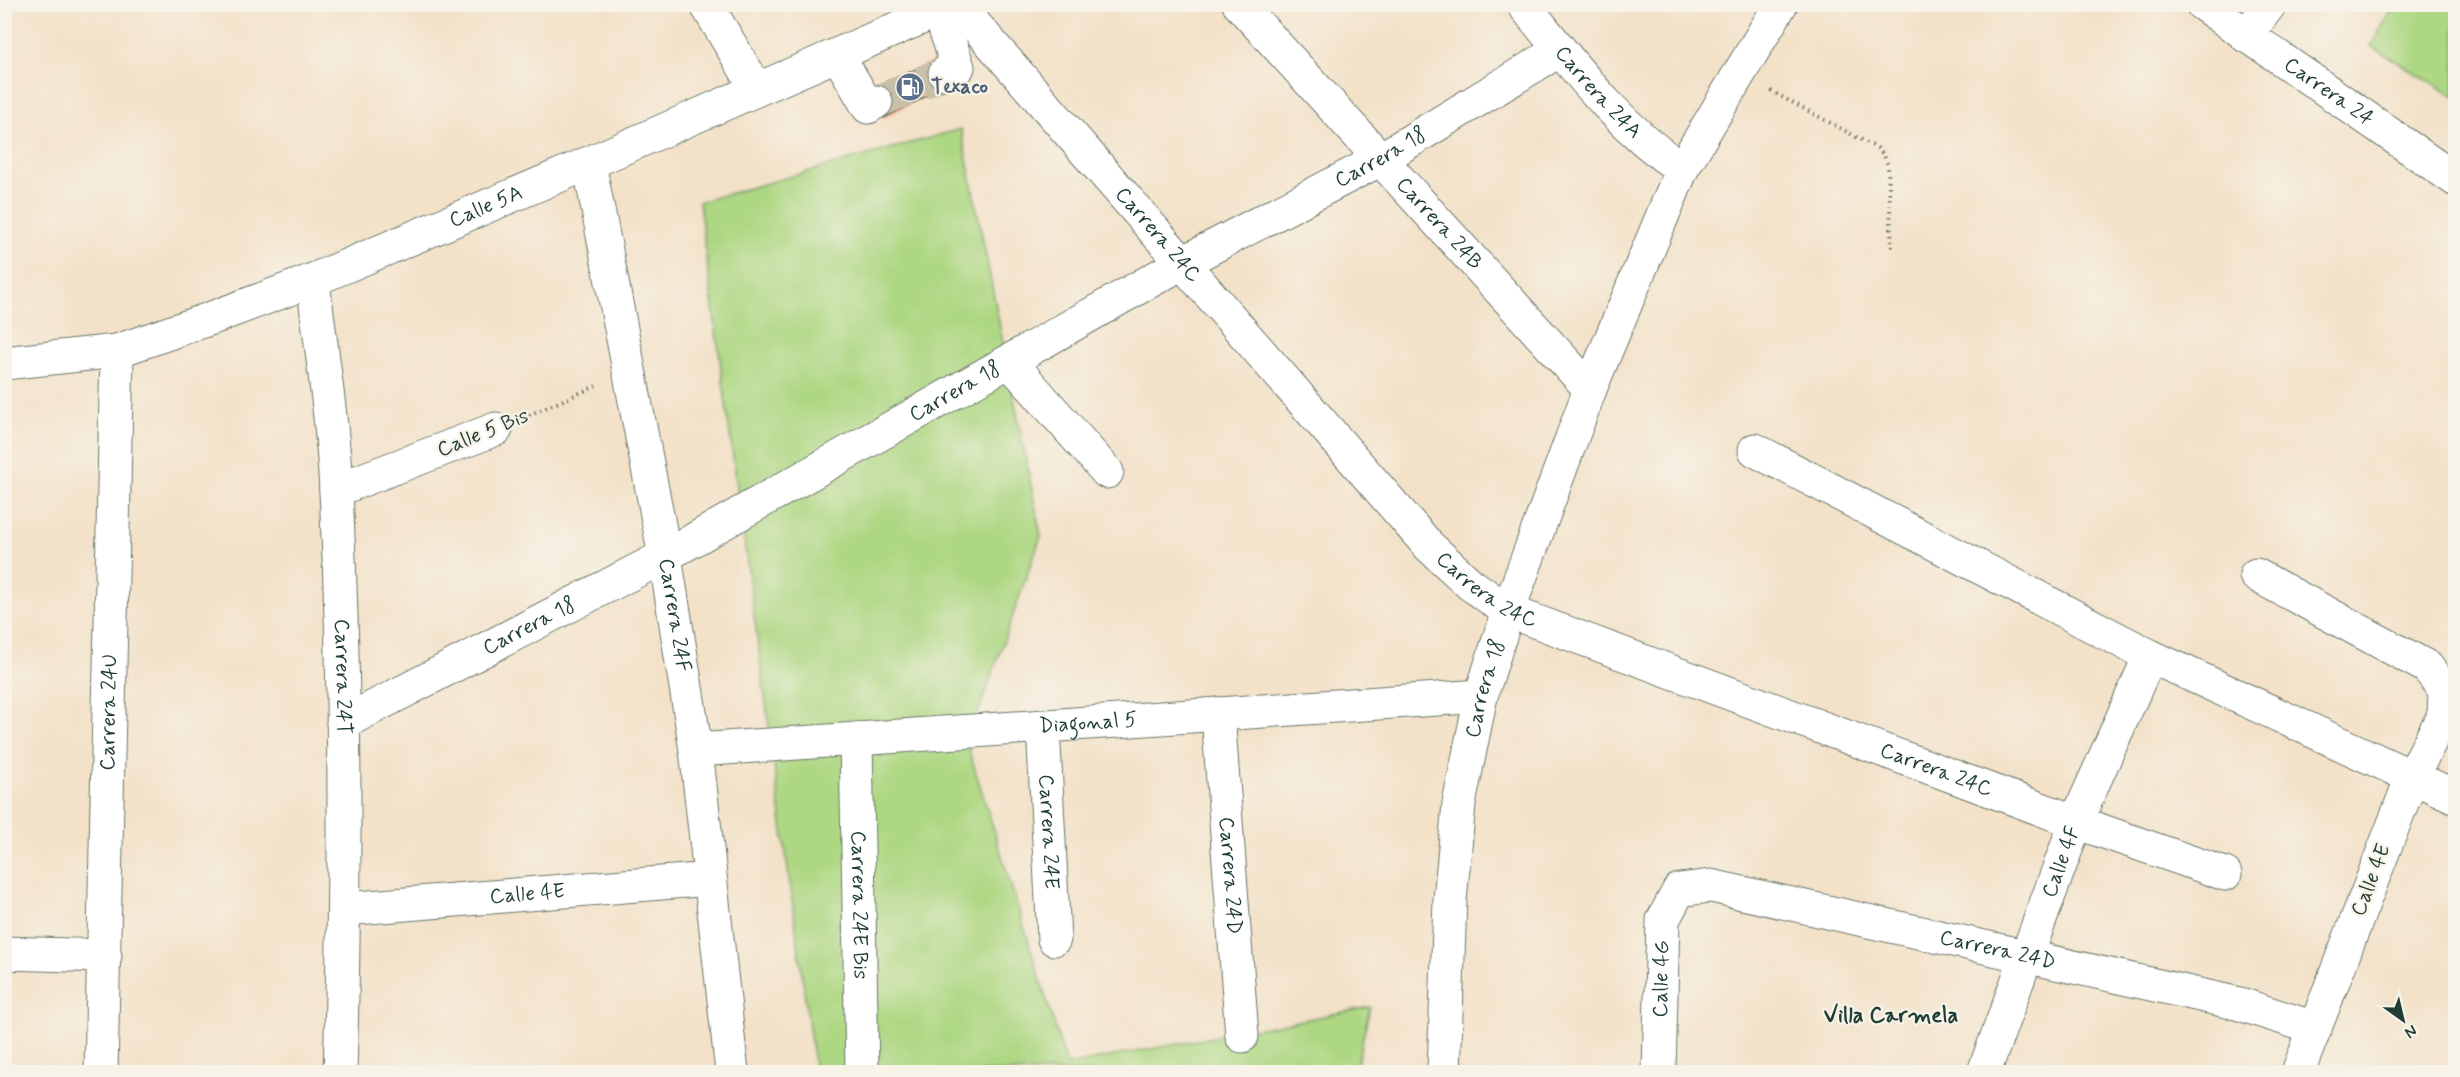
<svg xmlns="http://www.w3.org/2000/svg" width="2460" height="1077" font-family="Mynerve,sans-serif">
  <style>
    .green { fill: #add782; stroke: #668a5b; stroke-width: 1.5 }
    .building { fill: #ebab8b }
    .lines { fill: none; stroke-linecap: round; stroke-linejoin: round }
    .minor-tunnel { stroke: #c9c0aa; stroke-width: 33; stroke-dasharray: 33 16; stroke-linecap: butt }
    .minor-casing { stroke: #697668; stroke-width: 35 }
    .path { stroke: #697668; stroke-width: 4; stroke-dasharray: 1.5 4.5; stroke-linecap: butt }
    .minor { stroke: #fff; stroke-width: 33 }
    .labels { text-anchor: middle; dominant-baseline: central; stroke-width: 4.5; stroke-linejoin: round; paint-order: stroke }
    .service-label { font-size: 21px; font-weight: bold; fill: #4e5e75; stroke: #f7f3e8; text-anchor: start }
    .street-label { font-size: 21px; fill: #1f3d34; stroke: #f7f3e8 }
    .neighbourhood-label { font-size: 22px; font-weight: bold; fill: #1f3d34; stroke: #f7f3e8 }
  </style>
  <rect width="100%" height="100%" fill="#f7f3e8"/>
  <filter id="ink" filterUnits="userSpaceOnUse"><feTurbulence type="fractalNoise" baseFrequency=".0167" numOctaves="2"/><feDisplacementMap in="SourceGraphic" scale="12" xChannelSelector="R" yChannelSelector="G"/><feConvolveMatrix kernelMatrix="1 2 1 2 8 2 1 2 1" color-interpolation-filters="sRGB"/></filter>
  <filter id="wash" filterUnits="userSpaceOnUse"><feTurbulence type="fractalNoise" baseFrequency=".008" numOctaves="4" result="noise"/><feDisplacementMap in="SourceGraphic" scale="24" xChannelSelector="R" yChannelSelector="G"/><feGaussianBlur stdDeviation="1.35" result="paint"/><feColorMatrix in="noise" values="0 0 0 0 0 0 0 0 0 0 0 0 0 0 0 0 0 1.4 0 .05"/><feComposite in="paint" operator="in"/></filter>
  <g filter="url(#wash)">
    <rect width="100%" height="100%" fill="#f3e1c8"/>
    <path class="green" d="M2394,5H2455V97L2371,46Z
      M961,129L1041,536L967,744L1067,1065L1370,1007L1355,1072H815L699,202Z"/>
    <g id="blocks">
      <path class="building" d="M938,59L950,84L884,118L869,90Z"/>
    </g>
  </g>
  <g filter="url(#ink)">
    <use href="#blocks" fill-opacity="0" stroke="#697668" stroke-width="1.5"/>
    <g class="lines">
      <path class="minor-tunnel" d="M876,102L945,73"/>
      <g class="minor-casing">
        <g id="minor">
          <path d="M706,4L757,89"/>
          <path id="s1" d="M957,4L1428,545L1470,584L1508,611L2076,822L2225,874"/>
          <path id="s2" d="M1239,4L1590,389"/>
          <path id="s3" d="M1523,4C1573,65 1616,125 1682,169"/>
          <path id="s4" d="M2202,4L2456,180"/>
          <path d="M939,11L958,67L945,73"/>
          <path d="M2246,36L2270,4"/>
          <path d="M838,55L868,107L876,102"/>
          <path id="s5" d="M589,163L665,556L696,750L732,1072"/>
          <path id="s6" d="M313,280C321,350 333,421 336,492C346,685 346,879 340,1072"/>
          <path d="M1010,362L1107,472"/>
          <path id="s7" d="M4,363L117,351L212,318L313,280L589,163L953,4"/>
          <path d="M1755,450L2150,656L2456,797"/>
          <path d="M336,490L496,429"/>
          <path d="M2256,575L2427,667L2445,690L2444,714L2412,777L2298,1072"/>
          <path id="s8" d="M1218,714L1242,1036"/>
          <path id="s9" d="M343,723L665,556L1182,263L1379,160L1560,50"/>
          <path id="s10" d="M1043,726L1054,939"/>
          <path id="s11" d="M856,739L862,1072"/>
          <path id="s12" d="M696,750L1481,696"/>
          <path id="s13" d="M345,909L710,879"/>
          <path d="M4,953L105,956"/>
          <path id="s14" d="M101,1072L117,351"/>
          <path id="s15" d="M1444,1072L1450,900L1459,804L1481,696L1508,611L1590,389L1682,169L1781,4"/>
          <path id="s16" d="M1659,1072L1663,920L1679,890L1711,886L2240,1004L2314,1028"/>
          <path id="s17" d="M1984,1072L2076,822L2150,656"/>
        </g>
      </g>
      <path class="path" d="M1771,91L1877,148L1884,155L1888,166L1892,249
        M529,415L596,386"/>
      <use href="#minor" class="minor"/>
    </g>
  </g>
  <defs>
    <g id="fuel-disc" transform="scale(1.5)"><circle r="9.5" fill="#5c6f8a" stroke="#f7f3e8"/><path d="M-5.5-6h7V0h2V4h1.3V-2.5L3-4.5l.8-.8L6-3V5H2.5V1h-1V6h-7ZM-4.2-4.7v3.2H.2V-4.7Z" fill="#fff"/></g>
  </defs>
  <g fill-rule="evenodd">
    <use href="#fuel-disc" x="910" y="87"/>
  </g>
  <g class="labels">
    <g class="service-label">
      <text x="931" y="87">Texaco</text>
    </g>
    <g class="street-label">
      <text stroke="none"><textPath href="#s3" startOffset="116">Carrera 24A</textPath></text>
      <text stroke="none"><textPath href="#s4" startOffset="154">Carrera 24</textPath></text>
      <text stroke="none"><textPath href="#s9" startOffset="1182">Carrera 18</textPath></text>
      <text stroke="none"><textPath href="#s7" startOffset="510">Calle 5A</textPath></text>
      <text stroke="none"><textPath href="#s2" startOffset="297">Carrera 24B</textPath></text>
      <text stroke="none"><textPath href="#s1" startOffset="306">Carrera 24C</textPath></text>
      <text stroke="none"><textPath href="#s9" startOffset="696">Carrera 18</textPath></text>
      <text transform="translate(483 433) rotate(-22)">Calle 5 Bis</text>
      <text stroke="none"><textPath href="#s1" startOffset="792">Carrera 24C</textPath></text>
      <text stroke="none"><textPath href="#s5" startOffset="460">Carrera 24F</textPath></text>
      <text stroke="none"><textPath href="#s9" startOffset="210">Carrera 18</textPath></text>
      <text stroke="none"><textPath href="#s6" startOffset="398">Carrera 24T</textPath></text>
      <text stroke="none"><textPath href="#s15" startOffset="387">Carrera 18</textPath></text>
      <text stroke="none"><textPath href="#s14" startOffset="360">Carrera 24U</textPath></text>
      <text stroke="none"><textPath href="#s12" startOffset="393">Diagonal 5</textPath></text>
      <text stroke="none"><textPath href="#s1" startOffset="1278">Carrera 24C</textPath></text>
      <text stroke="none"><textPath href="#s10" startOffset="106">Carrera 24E</textPath></text>
      <text stroke="none"><textPath href="#s17" startOffset="224">Calle 4F</textPath></text>
      <text stroke="none"><textPath href="#s8" startOffset="162">Carrera 24D</textPath></text>
      <text transform="translate(2371 880) rotate(-69)">Calle 4E</text>
      <text stroke="none"><textPath href="#s13" startOffset="183">Calle 4E</textPath></text>
      <text stroke="none"><textPath href="#s11" startOffset="166">Carrera 24E Bis</textPath></text>
      <text stroke="none"><textPath href="#s16" startOffset="512">Carrera 24D</textPath></text>
      <text stroke="none"><textPath href="#s16" startOffset="93">Calle 4G</textPath></text>
    </g>
    <g class="neighbourhood-label">
      <text x="1891" y="1016">Villa Carmela</text>
    </g>
  </g>
  <rect width="2460" height="1077" fill="none" stroke="#f7f3e8" stroke-width="24"/>
  <g transform="translate(2403 1020) rotate(146)" stroke="#f7f3e8" stroke-width="4.5" paint-order="stroke">
  <path d="M0-4.5L10 22L0 15L-10 22Z" fill="#1f3d34"/>
  <text y="-9" font-size="16" font-weight="bold" text-anchor="middle" fill="#1f3d34">N</text>
  </g>
</svg>
